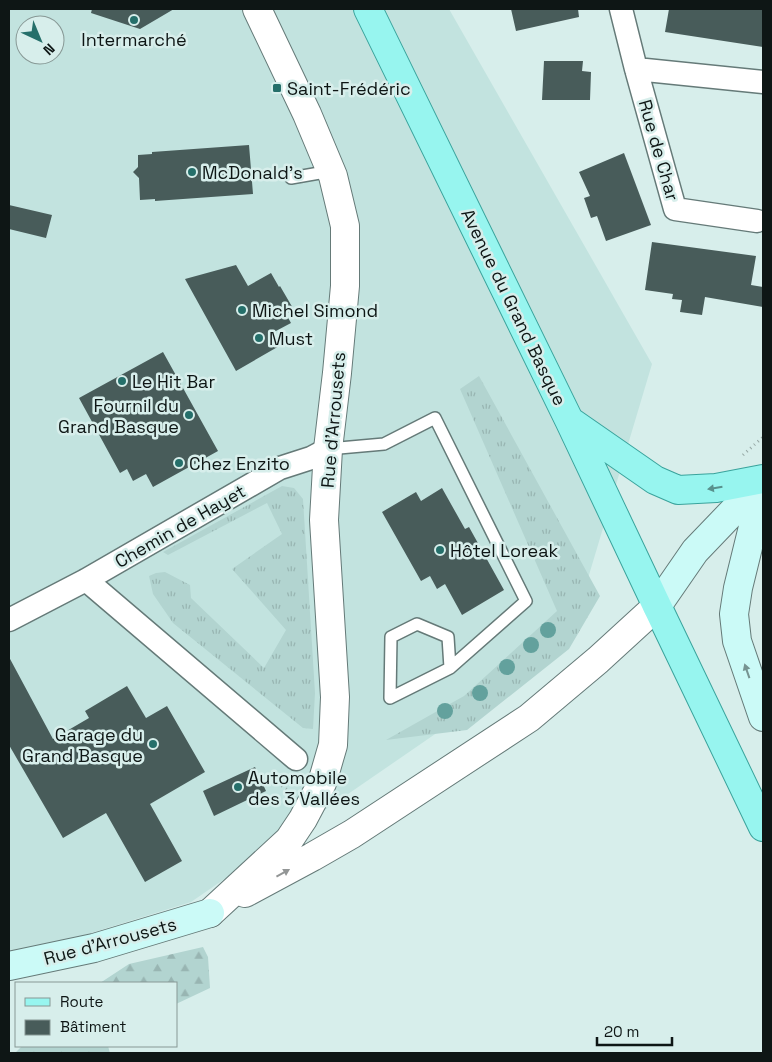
<svg xmlns="http://www.w3.org/2000/svg" width="772" height="1062" font-family="'Space Grotesk',sans-serif">
  <style>
    .built { fill: #c2e3df; fill-rule: evenodd }
    .grass { fill: url(#grass-tufts) }
    .forest { fill: url(#forest-firs) }
    .building { fill: #485c5a }
    .lines { fill: none; stroke-linecap: round; stroke-linejoin: round }
    .service-casing { stroke: #657a78; stroke-width: 14 }
    .minor-casing { stroke: #657a78; stroke-width: 25 }
    .tertiary-casing { stroke: #657a78; stroke-width: 30 }
    .secondary-casing { stroke: #657a78; stroke-width: 30 }
    .primary-casing { stroke: #3aa39c; stroke-width: 30 }
    .path { stroke: #96a8a5; stroke-width: 3; stroke-dasharray: 1 4; stroke-linecap: butt }
    .service { stroke: #fff; stroke-width: 11 }
    .minor { stroke: #fff; stroke-width: 22 }
    .tertiary { stroke: #fff; stroke-width: 28 }
    .secondary { stroke: #cbfaf7; stroke-width: 28 }
    .primary { stroke: #97f5ef; stroke-width: 28 }
    .tree { fill: #63a19d }
    .oneway { fill: #59918d }
    .oneway2 { fill: #769391 }
    .oneway3 { fill: #939696 }
    .poi-dot { fill: #256f6a; stroke: #d7eeeb; stroke-width: 2 }
    .labels { text-anchor: middle; dominant-baseline: central; stroke-width: 5; stroke-linejoin: round; paint-order: stroke }
    .poi-label { font-size: 18px; fill: #0e1615; stroke: #d7eeeb; text-anchor: start }
    .street-label { font-size: 18px; fill: #0e1615; stroke: #d7eeeb }
  </style>
  <defs>
    <pattern id="grass-tufts" width="24" height="20" patternUnits="userSpaceOnUse" patternTransform="scale(1.25)"><rect width="24" height="20" fill="#b2d4d0"/><path d="M3 7l-1-3M5 7V3M7 7l1-3M15 17l-1-3M17 17v-4M19 17l1-3" fill="none" stroke="#98b5b2"/></pattern>
    <pattern id="forest-firs" width="22" height="20" patternUnits="userSpaceOnUse" patternTransform="scale(1.25)"><rect width="22" height="20" fill="#b2d4d0"/><path d="M5 1l3.5 6h-7zM16 11l3.5 6h-7z" fill="#98b5b2"/></pattern>
  </defs>
  <rect width="100%" height="100%" fill="#d7eeeb"/>
  <path class="built" d="M9,9H449L652,364L569,642L191,902L46,947L9,952ZM25,25H55V55H25Z"/>
  <path class="grass" d="M479,376L600,596L569,649L467,730L386,740L464,696L557,611L460,389Z
    M282,486L294,488L303,499L315,693L313,729L303,728L173,623L153,594L149,576L156,573L165,572L190,585L191,598L264,668L286,630L232,569L282,534L267,503L168,555L163,552Z"/>
  <path class="forest" d="M203,947L208,957L210,988L176,1004V983H100L129,964Z
    M22,1046H108L110,1053H15Z"/>
  <path class="building" d="M92,9H174L140,29L91,13Z
    M511,9H578L579,17L516,31Z
    M669,9H763V47L665,32Z
    M544,61H583L582,71L591,72L590,100H542Z
    M249,145L253,194L155,201V199L140,200L139,178L133,172L138,167V155L152,154V152Z
    M624,153L651,225L606,241L597,216L591,218L584,198L590,196L579,172Z
    M9,205L52,215L46,238L9,229Z
    M652,242L756,256L751,285L763,287V307L705,297L702,315L680,312L682,300L672,299L673,294L645,290Z
    M236,265L248,286L271,273L279,287L280,286L294,310L286,314L291,323L274,332L281,345L236,371L185,279Z
    M163,352L218,451L153,487L146,474L133,481L127,469L120,473L79,398Z
    M442,488L465,529L469,527L504,590L462,615L445,584L437,589L430,576L421,581L382,512L416,492L421,501Z
    M9,657L53,739L89,718L85,711L127,686L146,718L167,706L205,772L150,804L182,861L145,882L106,813L63,838L9,745Z
    M255,767L266,791L214,816L203,791Z"/>
  <g class="lines">
    <g class="service-casing">
      <path id="service" d="M291,178L331,171
        M328,449L384,444L435,418L526,601L450,668L390,698L391,637L417,624L448,637L450,668"/>
    </g>
    <g class="minor-casing">
      <path id="minor" d="M621,9L636,69L675,209L757,221
        M636,69L763,82
        M86,580L296,759
        M9,620L86,580L280,468L311,458L328,449"/>
    </g>
    <g class="tertiary-casing">
      <path id="tertiary" d="M245,893L312,857L352,834L529,718L598,660L657,606
        M210,913L289,840L303,819L322,783L333,745L335,697L324,520L328,449L337,373L345,286V226L333,176L307,114L257,9"/>
    </g>
    <g class="secondary-casing">
      <path id="secondary" d="M763,486L738,588L734,614L737,641L763,717
        M657,606L695,551L763,480
        M9,966L94,948L210,913"/>
    </g>
    <g class="primary-casing">
      <path id="primary" d="M368,9L569,420L657,606L763,827
        M570,421L655,480L678,490L716,488L763,479"/>
    </g>
    <path class="path" d="M743,455L763,437
      M281,776V785L289,791"/>
    <use href="#service" class="service"/>
    <use href="#minor" class="minor"/>
    <use href="#tertiary" class="tertiary"/>
    <use href="#secondary" class="secondary"/>
    <use href="#primary" class="primary"/>
  </g>
  <g class="tree">
    <circle cx="548" cy="630" r="8"/>
    <circle cx="531" cy="645" r="8"/>
    <circle cx="507" cy="667" r="8"/>
    <circle cx="480" cy="693" r="8"/>
    <circle cx="445" cy="711" r="8"/>
  </g>
  <defs><path id="oneway-solid" d="M-6-.8H1V-3.2L6.5 0L1 3.2V.8H-6Z" transform="scale(1.25)"/></defs>
  <use class="oneway" href="#oneway-solid" transform="translate(715 488) rotate(171)"/>
  <use class="oneway2" href="#oneway-solid" transform="translate(747 671) rotate(-109)"/>
  <use class="oneway3" href="#oneway-solid" transform="translate(283 873) rotate(-29)"/>
  <g class="poi-dot">
    <circle cx="134" cy="20" r="5"/>
    <rect x="272" y="83" width="10" height="10" rx="2.5"/>
    <circle cx="192" cy="172" r="5"/>
    <circle cx="242" cy="310" r="5"/>
    <circle cx="259" cy="338" r="5"/>
    <circle cx="122" cy="381" r="5"/>
    <circle cx="189" cy="415" r="5"/>
    <circle cx="179" cy="463" r="5"/>
    <circle cx="440" cy="550" r="5"/>
    <circle cx="153" cy="744" r="5"/>
    <circle cx="238" cy="787" r="5"/>
  </g>
  <g class="labels">
    <g class="poi-label">
      <text x="134" y="39" text-anchor="middle">Intermarché</text>
      <text x="287" y="88">Saint-Frédéric</text>
      <text x="202" y="172">McDonald's</text>
      <text x="252" y="310">Michel Simond</text>
      <text x="269" y="338">Must</text>
      <text x="132" y="381">Le Hit Bar</text>
      <text x="179" y="405" text-anchor="end">Fournil du<tspan x="179" dy="21">Grand Basque</tspan></text>
      <text x="189" y="463">Chez Enzito</text>
      <text x="450" y="550">Hôtel Loreak</text>
      <text x="143" y="734" text-anchor="end">Garage du<tspan x="143" dy="21">Grand Basque</tspan></text>
      <text x="248" y="777">Automobile<tspan x="248" dy="21">des 3 Vallées</tspan></text>
    </g>
    <g class="street-label">
      <text transform="translate(659 150) rotate(74)">Rue de Char</text>
      <text transform="translate(514 307) rotate(64)">Avenue du Grand Basque</text>
      <text transform="translate(333 420) rotate(-85)">Rue d'Arrousets</text>
      <text transform="translate(180 526) rotate(-30)">Chemin de Hayet</text>
      <text transform="translate(110 941) rotate(-15)">Rue d'Arrousets</text>
    </g>
  </g>
  <rect width="772" height="1062" fill="none" stroke="#0e1615" stroke-width="20"/>
  <rect x="15" y="982" width="162" height="65" fill="#d7eeeb" stroke="#879895"/>
  <rect x="25" y="998" width="25" height="8" fill="#97f5ef" stroke="#879895"/>
  <text x="60" y="1007" font-size="15" fill="#0e1615">Route</text>
  <rect x="25" y="1020" width="25" height="15" fill="#485c5a" stroke="#879895"/>
  <text x="60" y="1032" font-size="15" fill="#0e1615">Bâtiment</text>
  <g transform="translate(40 40) rotate(136)"><circle r="24" fill="#d7eeeb" stroke="#879895"/>
  <path d="M0-4L9 19L0 12L-9 19Z" fill="#256f6a"/>
  <text y="-8" font-size="14" font-weight="bold" text-anchor="middle" fill="#0e1615">N</text>
  </g>
  <path d="M597 1037v8h75v-8" fill="none" stroke="#0e1615" stroke-width="2.5"/>
  <text x="604" y="1037" font-size="15" fill="#0e1615" stroke="#d7eeeb" stroke-width="4" paint-order="stroke">20 m</text>
</svg>
